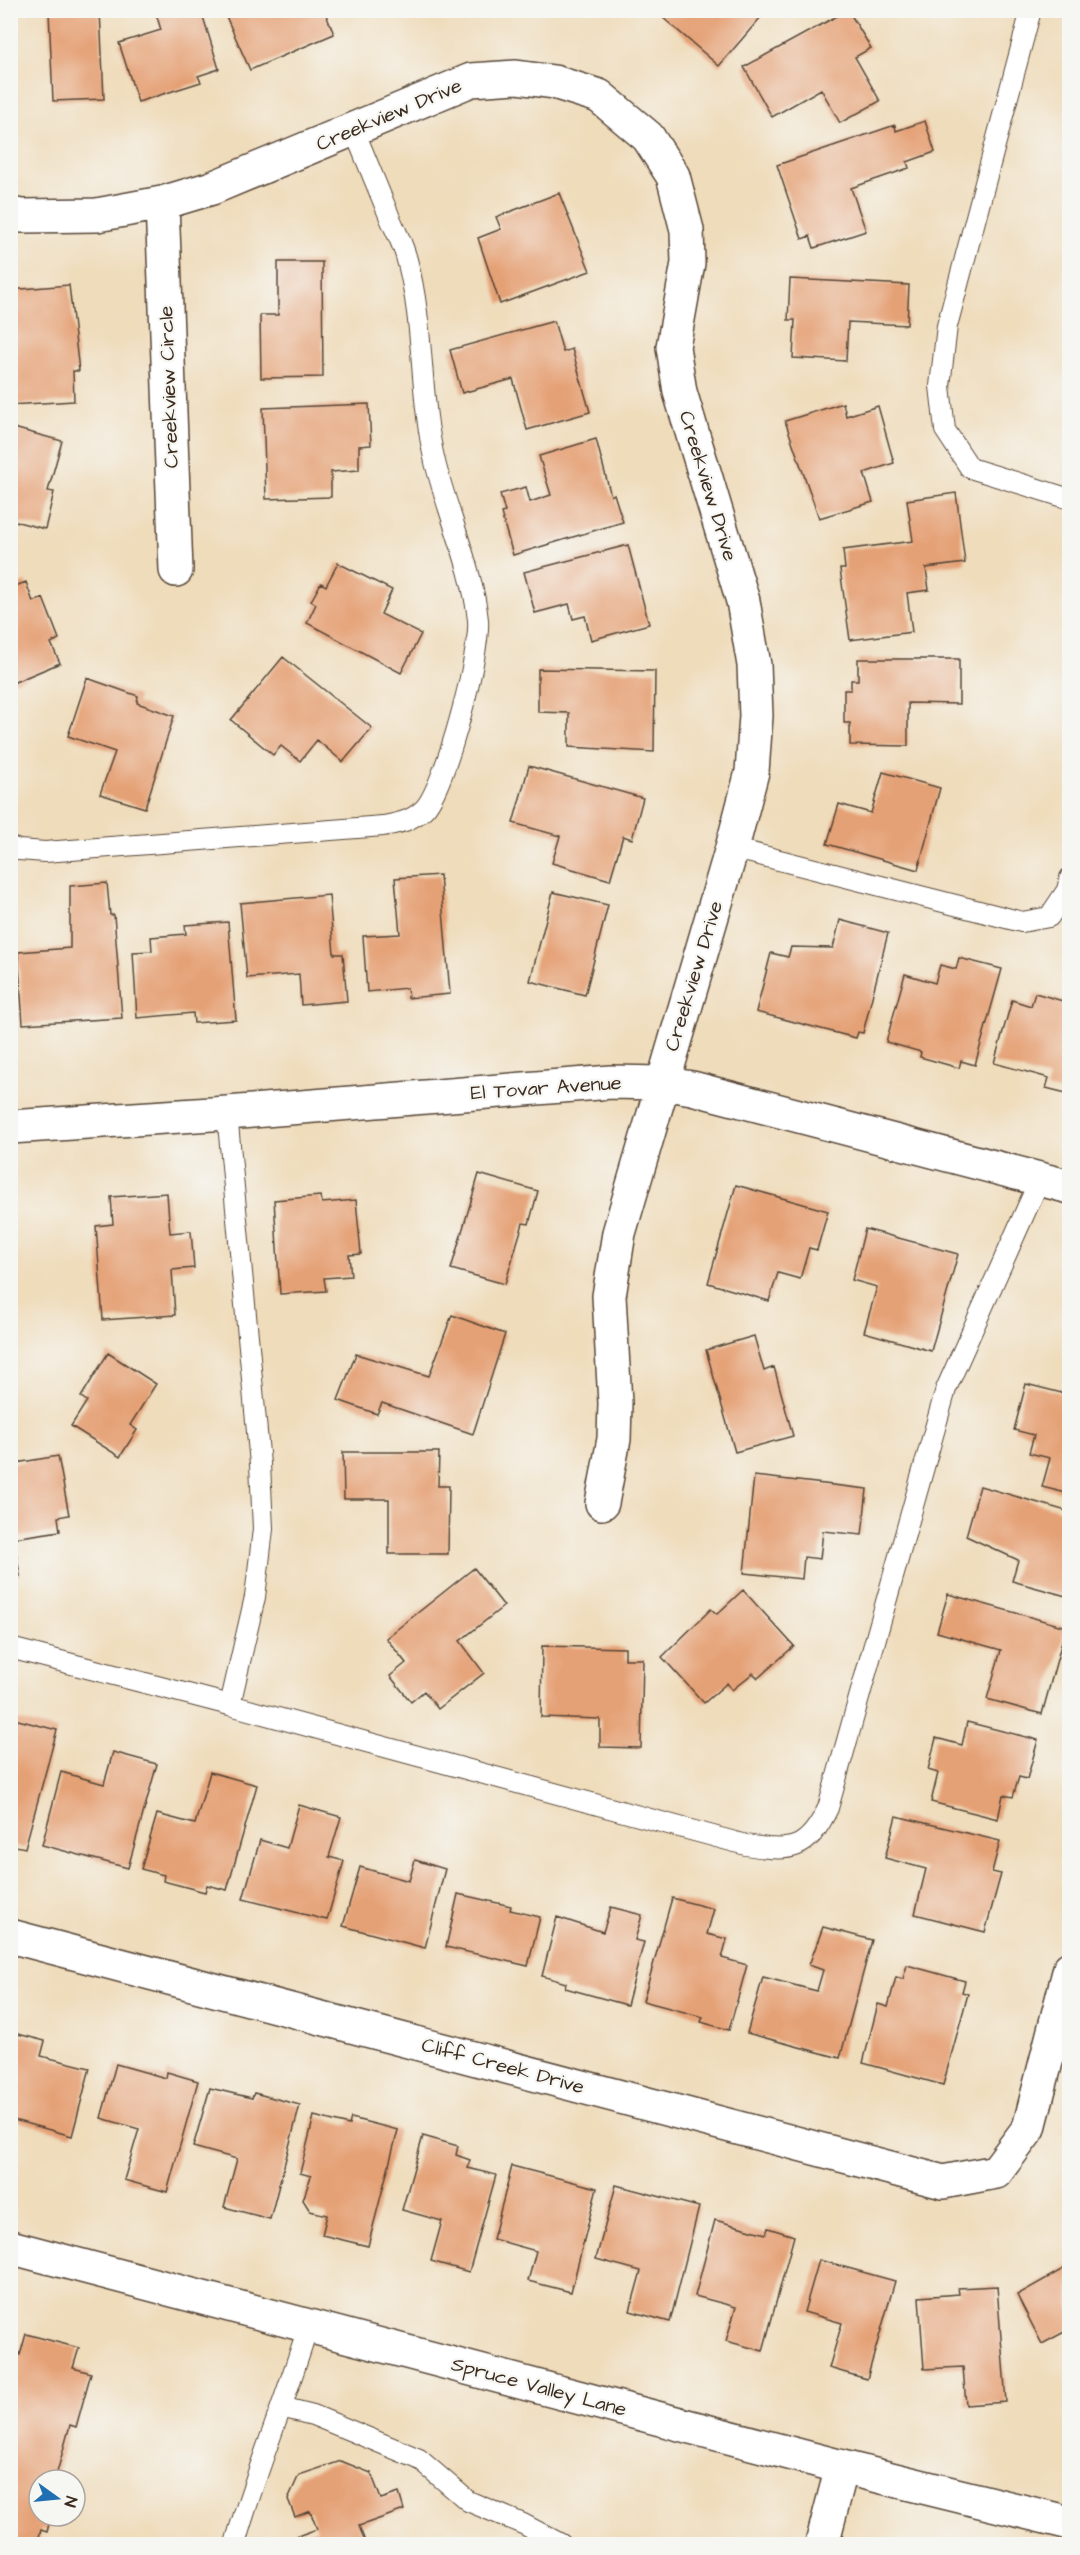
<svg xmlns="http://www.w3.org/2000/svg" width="1080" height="2555" font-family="'Architects Daughter',sans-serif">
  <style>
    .building { fill: #e5a176 }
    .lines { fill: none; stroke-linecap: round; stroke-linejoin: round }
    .lane-casing { stroke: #564536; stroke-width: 22 }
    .street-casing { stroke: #564536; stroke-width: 36 }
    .lane { stroke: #fff; stroke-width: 20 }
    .street { stroke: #fff; stroke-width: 33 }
    .labels { text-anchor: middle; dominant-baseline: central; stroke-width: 4.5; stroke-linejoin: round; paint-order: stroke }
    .street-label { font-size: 20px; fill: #3b2a1e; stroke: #f6f6f2 }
  </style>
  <rect width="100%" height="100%" fill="#f6f6f2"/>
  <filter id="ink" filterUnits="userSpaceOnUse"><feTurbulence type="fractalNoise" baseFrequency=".0167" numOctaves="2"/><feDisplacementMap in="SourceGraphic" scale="12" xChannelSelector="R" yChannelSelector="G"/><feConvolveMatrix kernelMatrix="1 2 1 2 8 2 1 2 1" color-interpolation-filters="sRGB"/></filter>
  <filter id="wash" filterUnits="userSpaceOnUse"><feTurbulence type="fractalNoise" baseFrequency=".008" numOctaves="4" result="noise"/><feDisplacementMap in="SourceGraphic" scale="24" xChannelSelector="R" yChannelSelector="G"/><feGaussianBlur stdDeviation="1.35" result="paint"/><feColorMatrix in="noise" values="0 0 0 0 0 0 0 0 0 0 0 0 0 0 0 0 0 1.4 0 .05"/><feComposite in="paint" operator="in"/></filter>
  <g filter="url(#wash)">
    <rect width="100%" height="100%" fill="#efdcbb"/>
    <g id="blocks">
      <path class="building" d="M100,10L104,99L53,101L49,12Z
        M155,10H201L219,69L198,76L201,82L138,102L119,43L161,30Z
        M233,10H324L334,34L250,70L225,14Z
        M654,10H767L719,66Z
        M848,10L871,48L855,57L880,101L840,123L821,89L772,117L744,67Z
        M925,121L935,152L907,162L909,168L851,188L866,231L814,248L810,236L802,239L777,165L895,125L896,131Z
        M559,193L590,271L500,304L478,238L501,229L496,217Z
        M278,262H322L323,377L261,378L260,315H278Z
        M790,279L909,285L907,325L848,322L846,361L793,358L795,320H788Z
        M69,285L79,371H73L74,401L10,405V363H16L14,325H10V290Z
        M554,321L563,352L572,349L590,412L527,430L513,379L462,393L450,350Z
        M843,403L846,416L878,406L894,463L864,473L873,502L819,518L785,421Z
        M369,404L371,445L359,446V470L331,472V497L266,499L263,408Z
        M10,427L62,441L48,491L54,492L45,529L10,520Z
        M596,439L611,496L614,494L623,522L513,555L501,513L505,512L500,494L526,487L530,502L551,495L539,456Z
        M956,493L965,563L926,568L929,590L907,593L912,632L850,640L840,569H845L843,550L913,541L907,500Z
        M628,545L649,624L591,640L585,616L573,619L569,604L535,613L524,572Z
        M338,563L392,590L381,614L421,634L401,673L307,623L316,604L311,601L321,583L326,586Z
        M26,582L33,602L43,598L59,639L51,643L60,663L10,684V588Z
        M283,657L372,728L343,762L317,740L300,761L281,746L273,755L231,720Z
        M858,659H959V704L908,703V746L850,745V723H844V690H851V680H858Z
        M538,669L655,671L654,752L569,747V713L538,712Z
        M87,678L138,696L137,703L174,716L145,808L100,794L115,752L68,736Z
        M529,766L643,798L632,839L623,836L610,880L552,863L560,836L513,823Z
        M883,772L940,788L918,870L827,844L839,804L871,813Z
        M440,875L450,994L408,998L407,988L367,992L363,936L400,934L395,878Z
        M107,883L110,915H114L122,1018L23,1024L18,952L70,948V886Z
        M553,892L608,905L585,995L530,981Z
        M329,895L334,954H343L347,1001L301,1005L299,974L247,978L240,903Z
        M840,920L888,933L863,1033L858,1032L856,1038L756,1012L771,953L788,957L791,947L833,948Z
        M228,922L236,1020L194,1023L193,1013L137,1018L133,952L152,951L151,937L186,934L185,925Z
        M959,958L1002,969L975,1065L961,1061L959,1068L920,1057L921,1052L886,1042L905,974L935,983L940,965L956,969Z
        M1035,993L1070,1003V1094L1046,1088L1049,1078L994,1063L1012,1000L1031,1006Z
        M479,1174L538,1191L529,1224L523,1223L505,1284L451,1269Z
        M736,1185L828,1211L817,1250L809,1248L800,1279L778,1273L769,1301L708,1283Z
        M167,1193L170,1233L191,1231L194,1268L172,1270L175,1315L103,1320L96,1226L113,1224L111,1197Z
        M320,1196L322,1203L356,1200L361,1254L349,1255L351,1276L324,1278L326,1291L280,1294L274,1200Z
        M865,1229L958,1254L931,1351L864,1332L877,1287L852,1280Z
        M452,1315L505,1334L473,1434L382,1403L377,1414L338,1400L356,1354L429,1376Z
        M754,1336L764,1371L774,1367L793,1436L735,1452L706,1350Z
        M108,1353L156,1384L130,1425L137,1430L120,1457L71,1426L87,1401L81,1397Z
        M1026,1384L1070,1395V1494L1042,1487L1050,1458L1029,1453L1034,1435L1014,1430Z
        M343,1452H439L438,1486H449L448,1554H389V1499H344Z
        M58,1456L69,1515L58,1517L60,1531L14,1538L20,1576L10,1577V1464Z
        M754,1476L867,1489L862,1535L823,1531L820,1559L804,1557L802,1579L744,1573Z
        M980,1486L1070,1512V1582L1066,1596L1012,1581L1018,1560L966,1536Z
        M474,1568L504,1606L460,1641L484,1673L438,1709L424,1691L411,1702L390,1676L406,1663L386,1638Z
        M743,1590L794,1646L758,1678L753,1673L732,1690L727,1683L704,1703L662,1657L711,1609L717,1614Z
        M948,1594L1066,1627L1042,1714L987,1699L1001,1650L937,1632Z
        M542,1646L625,1648V1659H643L641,1748L600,1747V1719L541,1717Z
        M10,1718L57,1730L25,1848L10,1845Z
        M967,1722L1038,1740L1027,1779L1019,1777L1013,1797L1003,1795L998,1819L931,1802L938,1773L928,1770L936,1738L962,1745Z
        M113,1752L157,1764L128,1868L42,1845L61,1772L104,1784Z
        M210,1772L257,1785L227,1890L207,1885L205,1892L163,1881L164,1875L141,1869L157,1814L195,1824Z
        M299,1805L341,1817L329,1857L344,1861L327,1920L243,1899L260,1840L287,1848Z
        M896,1816L1000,1841L992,1872L1001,1874L985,1932L915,1914L926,1869L885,1858Z
        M415,1860L445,1869L425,1948L343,1926L360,1867L409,1881Z
        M458,1894L511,1906L510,1910L540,1917L528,1966L446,1947Z
        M672,1898L714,1909L707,1934L727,1939L722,1958L747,1965L729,2030L701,2022L703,2017L643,2001Z
        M611,1907L642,1915L635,1940L644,1942L627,2005L565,1988L566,1983L542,1976L557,1917L603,1932Z
        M823,1927L872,1940L840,2058L747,2033L763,1977L817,1991L823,1970L809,1965Z
        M907,1965L965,1981L962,1992L968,1994L943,2085L863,2063L878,2004L888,2007L896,1977L903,1979Z
        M14,2033L45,2041L41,2056L90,2068L72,2136L10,2119V2046Z
        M116,2064L166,2078L167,2072L198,2081L167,2192L124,2180L139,2129L101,2118Z
        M210,2088L252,2098L254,2093L300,2105L270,2219L224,2207L237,2159L193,2147Z
        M314,2116L349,2125L351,2118L398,2130L368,2246L322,2235L327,2215L310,2211L303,2200L311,2176L300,2173Z
        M423,2136L458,2146L456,2155L470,2160L467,2168L496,2175L469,2272L431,2261L442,2221L402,2210Z
        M512,2166L597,2188L571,2292L528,2281L536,2251L493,2239Z
        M616,2185L699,2207L670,2322L630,2311L641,2271L596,2259Z
        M715,2220L766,2234L768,2228L794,2236L763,2351L726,2341L736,2307L695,2296Z
        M819,2260L895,2281L867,2379L829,2368L842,2323L804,2312Z
        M1070,2265V2329L1042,2344L1017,2295Z
        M997,2286L1006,2402L966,2405L963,2367L924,2369L919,2297L959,2294L958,2288Z
        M26,2334L79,2348L73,2368L91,2373L76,2427L70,2425L55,2480H39V2516H51L47,2532L41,2530L37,2544H10V2352L20,2355Z
        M341,2461L371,2473L381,2499L399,2493L404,2510L359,2526L366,2544H275L317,2529L310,2511L295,2517L288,2499L299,2475Z"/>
    </g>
  </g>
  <g filter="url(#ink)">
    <use href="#blocks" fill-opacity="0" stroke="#564536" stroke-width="1.5"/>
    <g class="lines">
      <g class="lane-casing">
        <path id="lane" d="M1031,10L947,326L940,386L945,430L970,468L1070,499
          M10,847L19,850L45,852L383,826C400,823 411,821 424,809C445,788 481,651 478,620C473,570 447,511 435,462C419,396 425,326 407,260C404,246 396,232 390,218C378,189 366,160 354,130
          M732,848L1022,922L1049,917L1067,890L1070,878
          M227,1113L260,1464L263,1529L255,1597L230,1705L746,1845C791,1852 807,1852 828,1808L946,1389L1040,1179
          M10,1648L230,1705
          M281,2407L313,2415L419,2459L468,2501L523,2524L561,2544
          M235,2544C256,2470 286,2400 308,2327"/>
      </g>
      <g class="street-casing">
        <path id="street" d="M162,203L176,570
          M10,214L22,216L97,215L162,203L212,188L471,80L516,77L554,82L599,96L648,137L673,176L687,230L688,263L673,347L680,392L743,601L754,665L756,716L752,772L732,848L619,1233L609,1296L615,1403L614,1439L602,1503
          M10,1127L227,1113L611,1082L661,1083L692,1088L1070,1187
          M10,1936L943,2182L996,2172L1029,2128L1070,1968
          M10,2247L842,2467L1070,2523
          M822,2544L842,2467"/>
      </g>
      <use href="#lane" class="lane"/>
      <use href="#street" class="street"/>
    </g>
  </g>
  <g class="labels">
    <g class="street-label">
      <text transform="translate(389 115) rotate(-23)">Creekview Drive</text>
      <text transform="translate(169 387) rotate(-92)">Creekview Circle</text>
      <text transform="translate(708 486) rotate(73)">Creekview Drive</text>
      <text transform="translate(694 976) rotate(-73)">Creekview Drive</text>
      <text transform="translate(546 1088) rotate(-4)">El Tovar Avenue</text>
      <text transform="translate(503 2066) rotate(15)">Cliff Creek Drive</text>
      <text transform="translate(539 2387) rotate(15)">Spruce Valley Lane</text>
    </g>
  </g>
  <rect width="1080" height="2555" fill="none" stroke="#f6f6f2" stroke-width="36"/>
  <g transform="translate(57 2498) rotate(105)"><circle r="28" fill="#f6f6f2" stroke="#aba49d" stroke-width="1.5"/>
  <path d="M0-4.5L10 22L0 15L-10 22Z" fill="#1f6fb2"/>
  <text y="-9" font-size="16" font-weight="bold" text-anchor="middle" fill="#3b2a1e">N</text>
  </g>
</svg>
